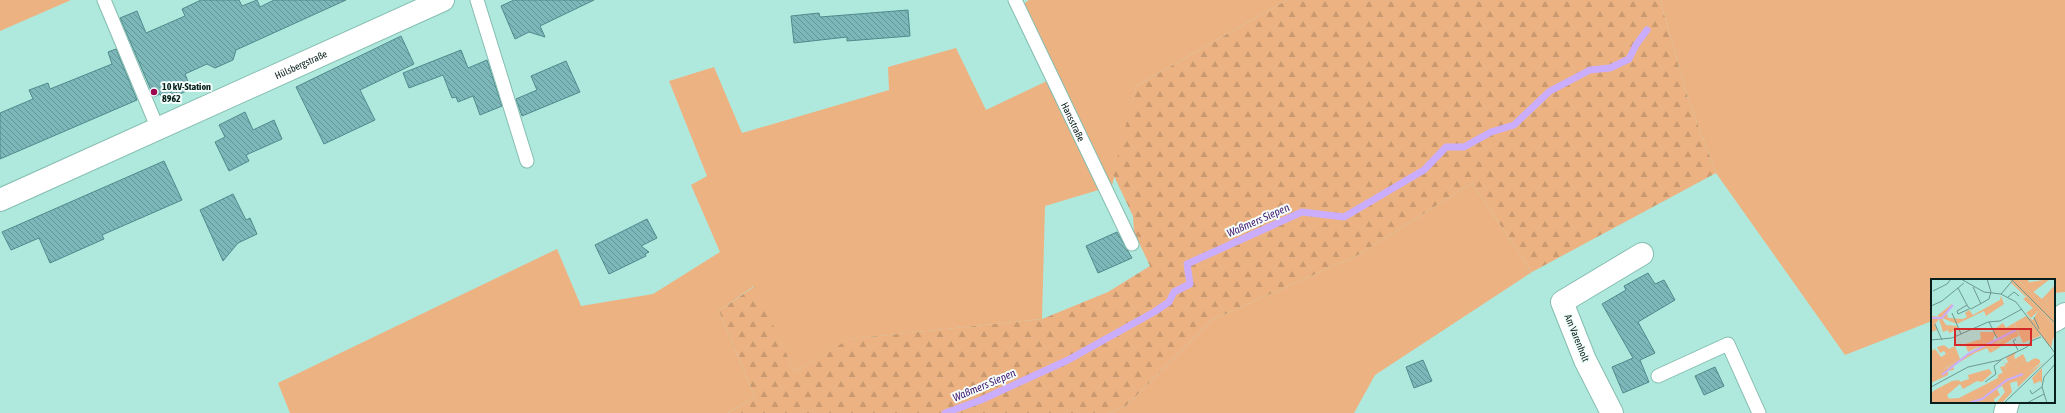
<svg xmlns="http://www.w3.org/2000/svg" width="2065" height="413" font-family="'Asap Condensed',sans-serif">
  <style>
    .green { fill: #edb281 }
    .forest { fill: url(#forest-firs) }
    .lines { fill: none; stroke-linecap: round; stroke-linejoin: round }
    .stream { stroke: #caaefd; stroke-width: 7 }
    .building { fill: url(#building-back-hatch); stroke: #508a8d }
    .lane-casing { stroke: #85bdb1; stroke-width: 15 }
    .street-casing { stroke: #85bdb1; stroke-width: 24 }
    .lane { stroke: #fff; stroke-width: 13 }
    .street { stroke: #fff; stroke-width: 22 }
    .poi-dot { fill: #9d0752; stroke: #f4fffc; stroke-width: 1.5 }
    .labels { text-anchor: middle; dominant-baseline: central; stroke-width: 4; stroke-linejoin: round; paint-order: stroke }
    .street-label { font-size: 10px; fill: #08201c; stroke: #f4fffc }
    .poi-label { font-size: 10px; font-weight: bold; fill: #08201c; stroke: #f4fffc; text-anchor: start }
    .water-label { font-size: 11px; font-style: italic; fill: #441973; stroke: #f4fffc }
    .inset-river { fill: none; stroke: #caaefd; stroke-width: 2 }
    .inset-road { fill: none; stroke: #6c9990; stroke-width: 1 }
    .view { fill: #d62828; fill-opacity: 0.15; stroke: #d62828; stroke-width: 2 }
    .inset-edge { fill: none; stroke: #08201c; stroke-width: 2 }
  </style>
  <defs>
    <pattern id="forest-firs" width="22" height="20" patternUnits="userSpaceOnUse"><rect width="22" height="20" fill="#edb281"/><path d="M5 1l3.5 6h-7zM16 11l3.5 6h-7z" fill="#ca996f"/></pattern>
    <pattern id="building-back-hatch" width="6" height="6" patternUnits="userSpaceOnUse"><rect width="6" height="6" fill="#7cb7ba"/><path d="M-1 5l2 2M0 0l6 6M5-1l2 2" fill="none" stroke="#649496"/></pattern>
  </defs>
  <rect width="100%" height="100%" fill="#afe9dd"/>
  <path class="green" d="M0,0H71L0,31Z
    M1029,0H1287L1136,86L1112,186L1045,206L1042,319L850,339L795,372L754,286L719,311L755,397L728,413H290L278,383L557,249L581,306L653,294L720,252L691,185L707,176L669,81L714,67L742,133L889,90L888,67L956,48L986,110L1049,80L1016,9Z
    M1660,0H2065V292L2054,293V280H1932V321L1845,355L1716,173L1688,98Z
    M1472,183L1532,272L1375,375L1354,413H1109L1126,406L1212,320L1358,255Z"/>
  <path class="forest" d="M1287,0H1660L1688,98L1716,173L1532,272L1472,183L1358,255L1212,320L1126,406L1109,413H728L755,397L719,311L755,286L795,372L849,339L1042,319L1108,292L1150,266L1134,232L1133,216L1113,174L1136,86Z"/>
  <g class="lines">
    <path class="stream" d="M945,413L981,400L1068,360L1154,312L1169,302L1174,292L1190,284L1187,264L1302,212L1344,217L1424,170L1446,147H1464L1491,132L1514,125L1550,91L1590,70L1610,68L1629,59L1636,45L1647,30"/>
  </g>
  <path class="building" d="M201,0H239L242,6L257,0L260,7L274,0H346L236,50L233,60L215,68L207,64L185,74L191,89L175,96L174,93L162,98L160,94L154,97L120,18L137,11L146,33L185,16L182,9Z
    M514,0H594L540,26L545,37L529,32L515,39L501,6Z
    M908,10L910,36L847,41V37L794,43L791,16L819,13L820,17Z
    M401,36L414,64L360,90L375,120L324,144L296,87Z
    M116,49L137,100L0,159V113L33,99L29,90L48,83L50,89L112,64L108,52Z
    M461,50L468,68L487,60L502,106L480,115L473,96L458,102L456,97L452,98L443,75L409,88L403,73Z
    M566,61L580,92L522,116L516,99L537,90L531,76Z
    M245,112L253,130L274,120L282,139L246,155L249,161L229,171L215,142L225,137L219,125Z
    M164,161L182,200L102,235L104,239L50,263L39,238L11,250L2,232Z
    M233,194L246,220L250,218L257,234L238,243L223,261L200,210Z
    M647,219L657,238L641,246L649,252L645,254L646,256L609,274L595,245Z
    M1117,232L1132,258L1098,273L1086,246Z
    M1648,273L1655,284L1664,280L1675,300L1638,322L1655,353L1640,360L1649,382L1623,393L1612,367L1633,358L1602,304L1626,290L1624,286Z
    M1423,360L1432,381L1414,388L1406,367Z
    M1715,367L1724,386L1704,395L1695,376Z"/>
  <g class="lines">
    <g class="lane-casing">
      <g id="lane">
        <path d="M104,0L158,129"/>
        <path d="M477,0L527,161"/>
        <path id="s1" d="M1015,0L1132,244"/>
        <path d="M1658,376L1728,344L1759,413"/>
      </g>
    </g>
    <g class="street-casing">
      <g id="street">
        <path id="s2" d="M0,200L443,0"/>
        <path d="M2054,321L2065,314"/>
        <path d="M1612,413L1585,360L1562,302L1642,254"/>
        <path d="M2005,413L2008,402"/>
      </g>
    </g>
    <use href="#lane" class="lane"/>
    <use href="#street" class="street"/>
  </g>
  <circle class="poi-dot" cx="154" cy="92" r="4"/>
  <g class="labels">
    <g class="street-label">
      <text stroke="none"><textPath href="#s2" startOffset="330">Hülsbergstraße</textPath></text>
      <text stroke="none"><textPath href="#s1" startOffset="135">Hansstraße</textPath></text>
      <text transform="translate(1577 338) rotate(68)">Am Varenholt</text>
    </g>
    <g class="poi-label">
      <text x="162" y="86">10 kV-Station<tspan x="162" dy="12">8962</tspan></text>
    </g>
    <g class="water-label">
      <text transform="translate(1258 220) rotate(-24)">Waßmers Siepen</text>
      <text transform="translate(984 385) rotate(-23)">Waßmers Siepen</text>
    </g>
  </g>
  <g transform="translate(1931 279)">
    <rect width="124" height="124" fill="#afe9dd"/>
    <path d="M78,0H86L124,39V46ZM124,13V34L114,22ZM107,32L124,48V60L122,59L120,69L108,54L109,57L92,64L83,44L95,37L102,41ZM0,37L10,38L15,46L26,47L27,50L18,54L17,51L12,53L8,40L4,45L6,51L0,53ZM72,44L75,49L63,58L62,62L53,64L52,61V65L37,73L34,65L50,60L49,53H63L62,51ZM78,57L81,60L63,72L61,68ZM13,66L18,70L24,67L29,80L6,94L2,86L0,87V72L4,70L10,78L15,75L13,72L9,74L6,68ZM86,72L83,77L84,80L92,75L95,81L81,89L91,85L84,92L72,95L75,93L72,94L69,88L74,87L75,93L81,90L78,84L74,86L71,80L74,85L77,83L75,78ZM104,79L109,81V84L99,93L94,85ZM58,90L61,94L51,103L46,102L32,110L29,105L16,116L18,120H13V124H1L0,114L4,111L21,102L28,101L29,103L38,100L37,96Z" fill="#edb281"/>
    <path d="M86,0H97L98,4L94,6L111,20L124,6V13L114,22L124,34V39ZM80,4L81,3L124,46V48L107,32L100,39L95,34L102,29L92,20L95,18ZM70,17L73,25L55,37L53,32L26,45L6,37L22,24L16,35L17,39L32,40L36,38L34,34L38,31L42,36L69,21ZM83,44L88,57L81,60L78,57L69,62L61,68L63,72L59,74L56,69L44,74L22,87L23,91L17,92V96L0,104V87L2,86L6,93L15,89L52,65V61L53,64L66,60V54ZM95,81L99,93L113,83L87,108L86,102L79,104L81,113L71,124H65L74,113L71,107L66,110L69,116L63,120L64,124H13V120L28,119L67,99V96L75,92L74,86L78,84L81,89ZM111,89V104L109,102L103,105L101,99Z" fill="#edb281"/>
    <path d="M119,0L101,14L93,6L99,3Z" fill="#edb281"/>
    <path class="inset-river" d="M0,39H11L22,26M11,96L37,75L85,51M38,124L51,120L76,101L92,95"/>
    <path class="inset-road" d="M30,0L53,13L70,15L85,23L124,74M80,0L124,44M42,8L50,25M27,9L37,28L40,30L58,20L60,13L56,0M2,12L16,5L20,0M70,15L82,1M77,18L83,13L88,17M36,26L26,32L27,35L38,30M0,27L11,22L33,4M21,34L30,55M103,38L108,50M58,43L66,59M4,45L11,61M85,60L82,62L87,71M0,61L21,59L57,43L69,42L91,30M54,103L65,95L63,87L70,81M0,108L37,88L69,81L96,68L100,62L110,58M99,111L101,115L111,108M73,124L124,75M96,124L113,115M116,124L111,108L113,98L124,85"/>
    <path class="view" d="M24,50H100V66H24Z"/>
    <rect width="124" height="124" class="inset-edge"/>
  </g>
</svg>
